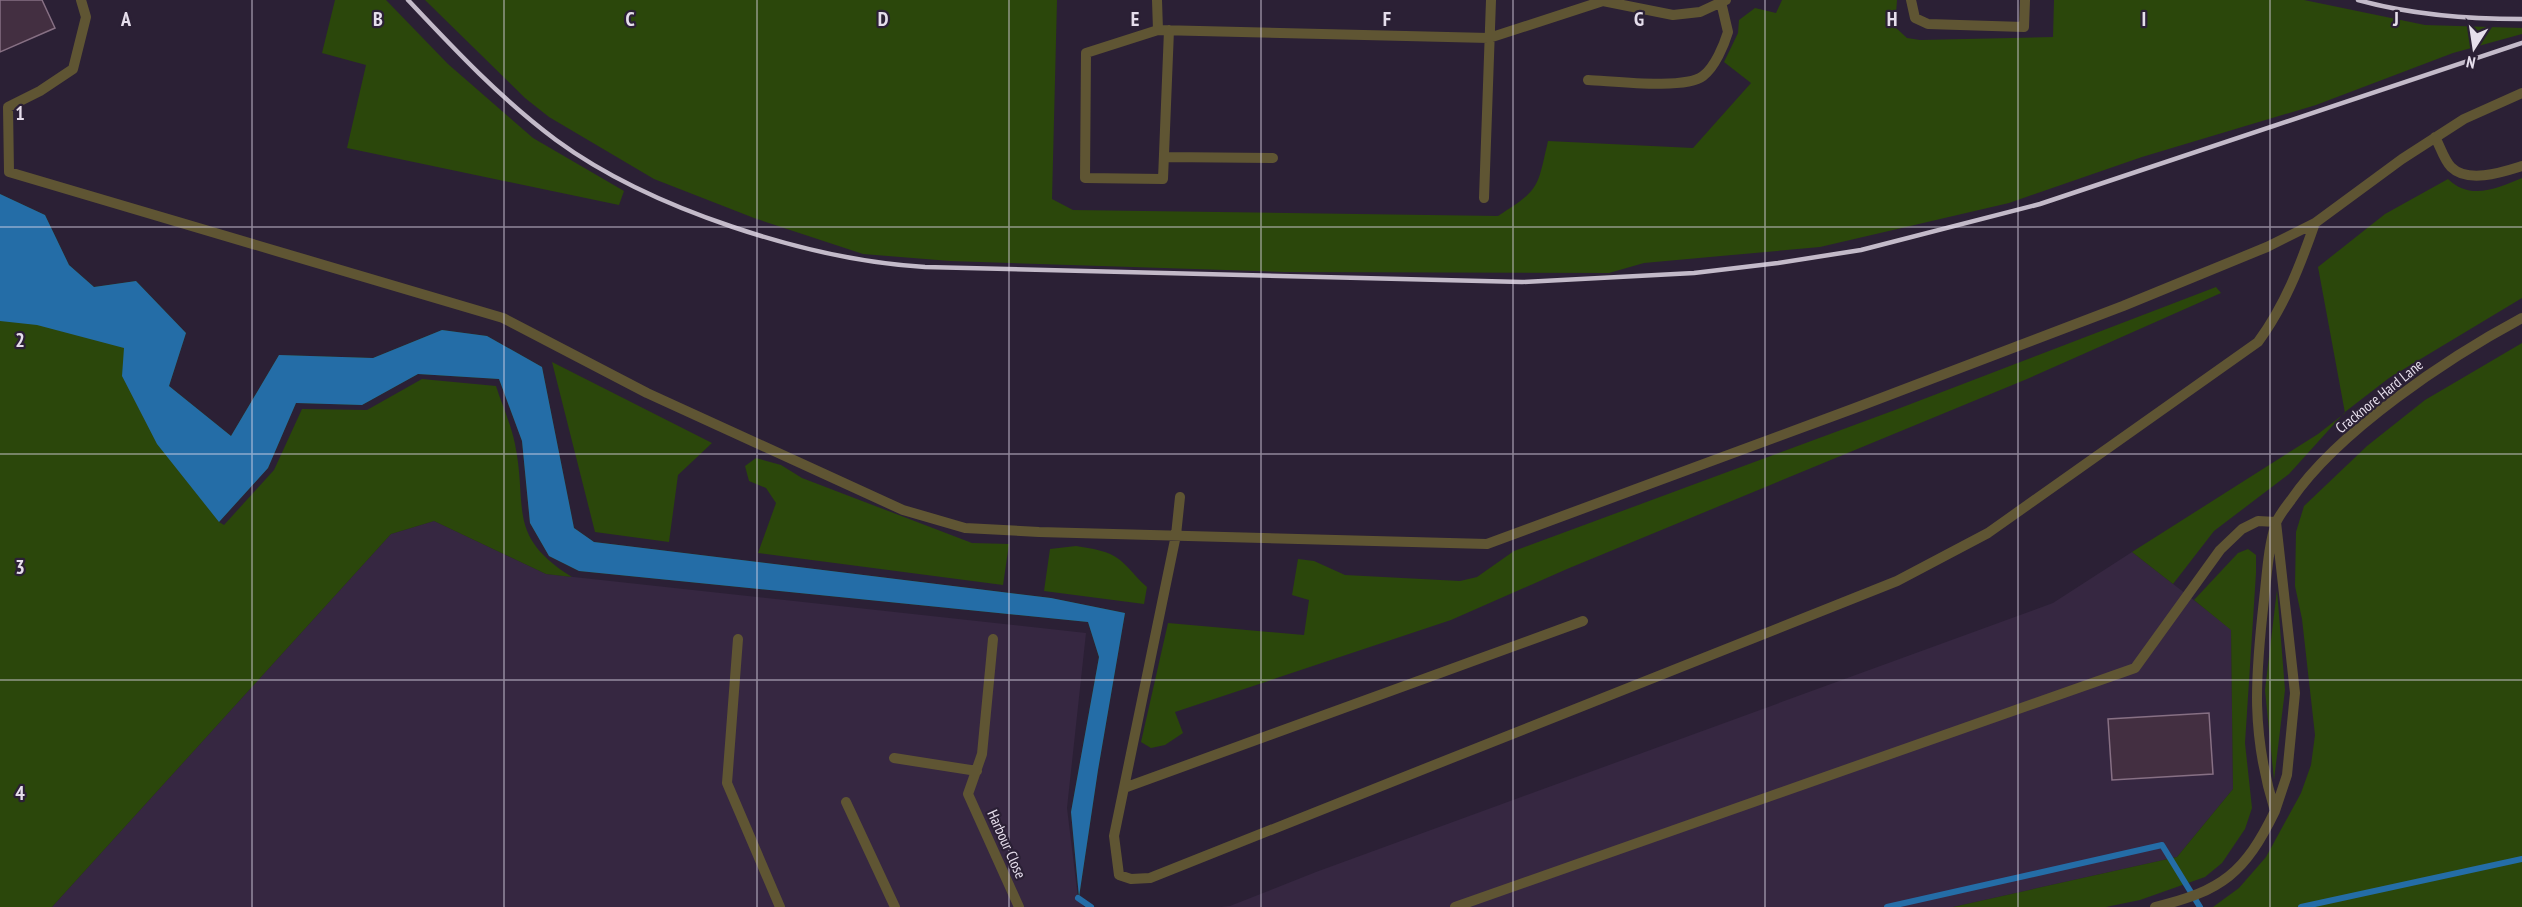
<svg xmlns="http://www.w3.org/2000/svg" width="2522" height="907" font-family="'PT Sans Narrow',sans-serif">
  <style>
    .built { fill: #362741 }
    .green { fill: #2b470b }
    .water { fill: #246da7 }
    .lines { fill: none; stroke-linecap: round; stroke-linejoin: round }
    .stream { stroke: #246da7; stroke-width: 6 }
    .building { fill: #432f41; stroke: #877084; stroke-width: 1.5 }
    .service { stroke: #5f5533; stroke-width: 10 }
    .rail { stroke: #c3bac9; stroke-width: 4.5 }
    .grid { fill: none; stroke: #e6deec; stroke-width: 1.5; stroke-opacity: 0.55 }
    .labels { text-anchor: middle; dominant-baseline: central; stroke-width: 4.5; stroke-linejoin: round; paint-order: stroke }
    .street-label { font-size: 15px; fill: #e6deec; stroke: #2b2035 }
    .grid-label { font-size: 20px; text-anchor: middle; font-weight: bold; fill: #e6deec; stroke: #2b2035; stroke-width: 4.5; stroke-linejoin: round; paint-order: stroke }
  </style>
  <rect width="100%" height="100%" fill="#2b2035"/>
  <path class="built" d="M434,521L546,574L1086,633L1067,808L1078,898L1084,907H52L391,534Z
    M2132,552L2231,629L2233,789L2177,857L1953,907H1221L1230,906L1316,872L2053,603Z"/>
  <path class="green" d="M335,0H386L448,64L533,138L624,191L619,205L347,148L366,65L322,53Z
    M425,0H1057L1052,199L1073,210L1498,216C1540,189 1537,189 1548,141L1693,148L1751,83L1724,62L1738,33L1739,20L1755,8L1776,13L1782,0H1897L1895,27L1907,38L1920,40L2053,37L2054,0H2304L2425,25L2522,28V34L2453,53L2316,105L2142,157L2009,203L1820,247L1644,263L1609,273L1284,272L950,261L863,254L754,218L654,179L549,117L525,98Z
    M2522,178V298L2389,378L2345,412L2289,474L2214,531L2173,584L2132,552L2318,434L2345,413L2318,267L2385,214L2448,179C2470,201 2498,188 2522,178Z
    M0,194L45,215L69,265L94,287L136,281L186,333L169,386L231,436L279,355L373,358L442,330L487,336L542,367L574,528L594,542L1051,598L1125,613L1098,770L1079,897L1071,812L1099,657L1088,622L579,571L549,556L530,523L522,441L499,379L418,374L362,405L296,403L268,468L219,522L224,525L274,470L302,409L367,410L422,379L496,386C502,405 511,424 515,444C528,508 506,536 572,577L546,574L434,521L391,534L52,907H0Z
    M2216,287L2221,293L2027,379L1567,569L1451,620L1175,712L1183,733L1165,745L1151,748L1141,742L1168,623L1304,635L1309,600L1292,595L1298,559L1314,561L1345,575L1460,581L1477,577L1514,551L1895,410Z
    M2522,343V907H2213L2239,888L2266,857L2301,793L2311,765L2315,735L2302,619L2295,586L2296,532L2304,506L2367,446L2425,400Z
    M552,362L712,443L678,475L669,542L595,532Z
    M756,458L781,465L802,478L972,543L1009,544L1003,585L758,553L776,503L766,488L749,481L745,466Z
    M1076,546C1092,549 1108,550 1120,560C1130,568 1137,579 1147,587L1144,604L1044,591L1050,549Z
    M2248,549L2256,555V573L2245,743L2252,808L2245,829L2222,863L2205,877L2140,900L2106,907H1953L2177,857L2233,789L2231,630L2194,600L2238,553Z
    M2277,590L2285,690L2274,780L2265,690Z"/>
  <path class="water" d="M0,194L45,215L69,265L94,287L136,281L186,333L169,386L231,436L279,355L373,358L442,330L487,336L542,367L574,528L594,542L1051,598L1125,613L1098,770L1079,897L1071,812L1099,657L1088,622L579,571L549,556L530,523L522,441L499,379L418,374L362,405L296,403L268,468L219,522L157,444L122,376L124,348L37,325L0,321Z"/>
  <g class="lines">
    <path class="stream" d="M1078,898L1091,907
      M1887,907L2162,845L2200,907
      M2301,907L2522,859"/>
  </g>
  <path class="building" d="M0,0H42L55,28L0,52Z
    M2209,713L2213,774L2112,780L2108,719Z"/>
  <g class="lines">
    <path class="service" d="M81,0L86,17L73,69L40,91L8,107L9,172L503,318L647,393L903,510L965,528L1039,532L1487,544L1855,408L2123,306L2267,247L2315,223L2402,159L2464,119L2522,93
      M1157,0L1158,30L1489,38L1603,1L1673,15L1700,12L1726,0
      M1911,0L1915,18L1928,24L2024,27L2025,0
      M1158,30L1086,53L1085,178L1163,179L1169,30
      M1588,80C1613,81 1685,90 1703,76C1715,67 1724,45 1728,32L1721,2
      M2435,137C2440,146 2444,160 2451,167C2468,184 2503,172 2522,166
      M1164,157L1273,158
      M1484,198L1491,0
      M1180,497L1176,535L1114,836L1119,875L1131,879L1150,878L1897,581L1988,533L2258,342C2285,305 2300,266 2315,223
      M2276,522L2295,693L2287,775L2275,811C2251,734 2255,679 2264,600C2267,575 2268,547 2276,523C2279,515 2286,507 2291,500C2338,431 2449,357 2522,318
      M738,639L727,783L780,907
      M993,639L982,754L968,794L1019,907
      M894,758L977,771
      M1124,788L1583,621
      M846,802L895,907
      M1455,907L2135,668L2220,550L2242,529L2258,521L2276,522
      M2155,907C2222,891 2245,873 2275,811"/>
    <path class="rail" d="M408,0C455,50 501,99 556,140C650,209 809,260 925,267L1522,282L1694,273L1778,263L1861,250L2040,204L2522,43
      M2358,0C2412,15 2466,19 2522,19"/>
  </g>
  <path class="grid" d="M252,0V907M504,0V907M757,0V907M1009,0V907M1261,0V907M1513,0V907M1765,0V907M2018,0V907M2270,0V907M0,227H2522M0,454H2522M0,680H2522"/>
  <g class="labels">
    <g class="street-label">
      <text transform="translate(2379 396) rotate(-39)">Cracknore Hard Lane</text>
      <text transform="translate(1007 844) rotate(66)">Harbour Close</text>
    </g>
  </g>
  <g class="grid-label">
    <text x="126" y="26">A</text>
    <text x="378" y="26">B</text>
    <text x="630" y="26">C</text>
    <text x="883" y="26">D</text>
    <text x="1135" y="26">E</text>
    <text x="1387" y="26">F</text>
    <text x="1639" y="26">G</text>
    <text x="1892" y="26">H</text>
    <text x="2144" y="26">I</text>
    <text x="2396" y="26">J</text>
    <text x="20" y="120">1</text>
    <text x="20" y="347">2</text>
    <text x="20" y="574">3</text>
    <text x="20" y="800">4</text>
  </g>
  <g transform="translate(2474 48) rotate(192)" stroke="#2b2035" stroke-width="4.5" paint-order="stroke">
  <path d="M0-4.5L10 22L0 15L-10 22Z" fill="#e6deec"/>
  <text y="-9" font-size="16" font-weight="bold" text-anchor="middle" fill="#e6deec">N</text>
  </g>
</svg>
